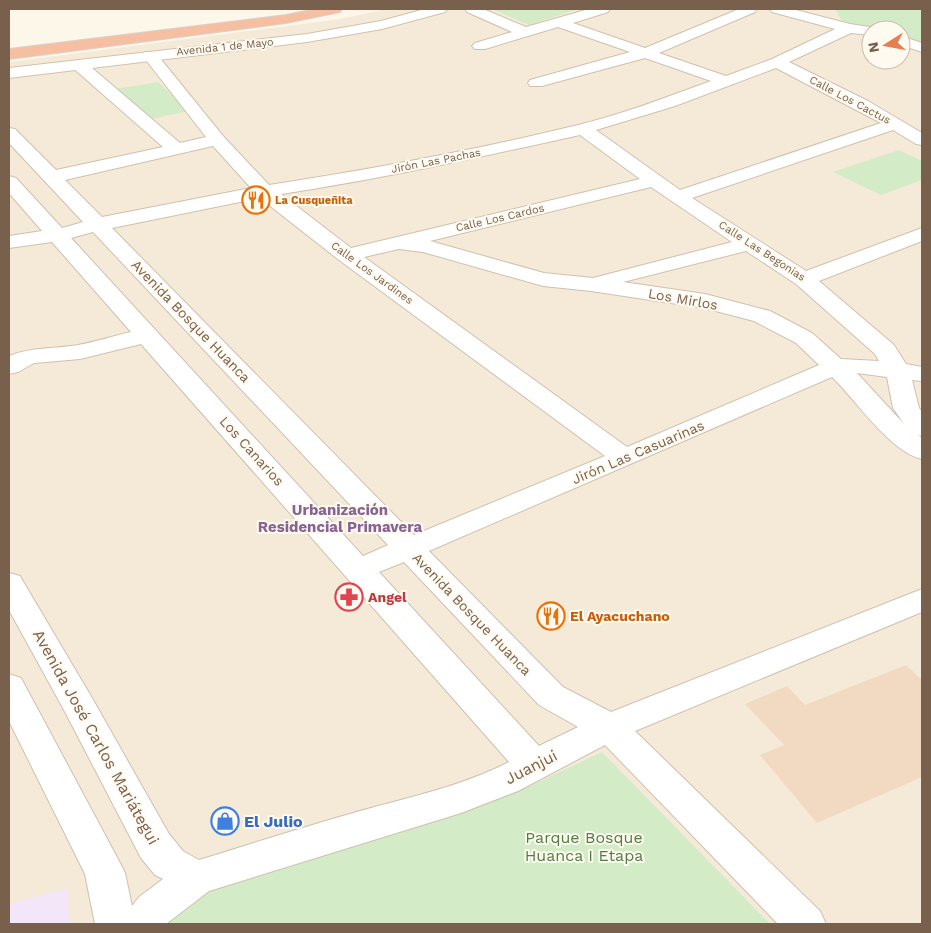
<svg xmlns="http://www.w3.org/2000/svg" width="931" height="933" font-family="'Work Sans',sans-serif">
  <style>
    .residential { fill: #f5ead8; fill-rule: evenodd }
    .education { fill: #f4e6f9 }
    .green { fill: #d3ebc7 }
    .building { fill: #f2d9c1 }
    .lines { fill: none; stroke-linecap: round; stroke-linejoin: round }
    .minor-casing { stroke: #cfc0ae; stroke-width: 2 }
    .secondary-casing { stroke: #d2c1ac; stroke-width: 2 }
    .motorway-casing { stroke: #d9d2cd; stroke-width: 2 }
    .minor { fill: #fff; fill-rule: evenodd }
    .secondary { fill: #fff; fill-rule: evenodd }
    .motorway { fill: #f7bfa1; fill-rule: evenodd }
    .labels { text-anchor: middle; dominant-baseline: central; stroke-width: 4; stroke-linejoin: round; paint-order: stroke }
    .far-street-label { font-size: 11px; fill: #78604c; stroke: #fffaf0 }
    .far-food-label { font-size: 11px; font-weight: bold; fill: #c56008; stroke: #fffaf0; text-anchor: start }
    .street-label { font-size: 14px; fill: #78604c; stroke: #fffaf0 }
    .health-label { font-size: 14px; font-weight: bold; fill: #be3a42; stroke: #fffaf0; text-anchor: start }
    .food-label { font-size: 14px; font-weight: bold; fill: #c56008; stroke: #fffaf0; text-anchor: start }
    .neighbourhood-label { font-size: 15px; font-weight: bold; fill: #886494; stroke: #fffaf0 }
    .near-street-label { font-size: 16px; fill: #78604c; stroke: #fffaf0 }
    .near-shop-label { font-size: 16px; font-weight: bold; fill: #366cbe; stroke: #fffaf0; text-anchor: start }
    .near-park-label { font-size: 16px; fill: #507e43; stroke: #fffaf0 }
  </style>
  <rect width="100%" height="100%" fill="#fdf7ea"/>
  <path class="residential" d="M387,9H922V924H9V62L340,19ZM871,30H901V60H871Z"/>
  <path class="education" d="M68,888L69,924H9V904Z"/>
  <path class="green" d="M492,9H578L529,25Z
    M835,9H922V45L901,38V30H871L842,21Z
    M158,82L189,111L147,120L115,89Z
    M899,150L922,161V180L881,195L833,172Z
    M602,752L770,924H165L168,919L201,893L515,793Z"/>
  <path class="building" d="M906,665L922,680V777L817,823L760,755L784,745L745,704L787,686L805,705Z"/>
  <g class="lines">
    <g class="minor-casing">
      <path id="minor" d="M465,9H483L526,27L589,9H610L608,12L573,23L645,48L739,9H757L755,12L659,53L726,76L772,59L835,29L772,12L770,9H792L850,24L876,28L878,30H871V35L851,33L789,62L868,101L922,133V145L916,144L893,130L692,198L806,271L922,228V241L819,281L894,345L906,364L922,367V381L912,380L919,408L922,412V436L918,435L922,438V459C890,452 856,400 832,377L429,551L563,687L611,712L922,589V612L635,731L820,911L826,924H778L605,745L518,791L461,813L209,891L166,924H95L85,874L9,721V674L21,678L119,861L125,873L132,906L139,897L163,879L155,875L141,858L64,710L9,610V573L20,576L24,583L92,698L169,834L183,851L199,860C250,844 301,828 353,813C406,798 460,787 509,762L141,344L80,359L34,363L18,372L9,374V356C31,347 54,349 78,345C96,342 113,336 131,332L52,242L9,248V236L42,231L9,193V176L16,178L62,228L83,222L9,143V128L15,129L56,170L163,147L73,68L71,65L73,62H85L180,143L206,137L142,55L145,52H155L223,136L269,185C372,169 476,150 578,125C623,114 667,97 711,81L645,58L542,86H530L528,83L530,80L630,52L558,27L485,49H475L472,46L475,43L512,32L467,12ZM776,68L881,123L680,190L596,130L675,106ZM580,135L640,179L351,248L281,194C381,179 480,157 580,135ZM213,146L251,188L102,217L65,180ZM651,187L732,242L593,278L544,273L430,241ZM260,198L339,260L605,456L414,535L112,228ZM93,232L388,545L363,556L71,238ZM399,249L423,252L543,286L591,291L704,308L754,321L796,343L819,365L627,447L364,257ZM746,251L796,284L875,354L879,361L841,359L812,333L770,311L705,294L623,282ZM857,373L887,377L893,408L904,424ZM404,562L539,705L578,727L539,746L379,572Z
        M901,36L922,43V52L901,45Z"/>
    </g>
    <g class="secondary-casing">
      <path id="secondary" d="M425,9H447L445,12L382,29L307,42L9,78V68L307,34L381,21Z"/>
    </g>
    <g class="motorway-casing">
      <path id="motorway" d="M316,9H342L340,12L286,23L9,59V49L286,15Z"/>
    </g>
    <use href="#minor" class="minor"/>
    <use href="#secondary" class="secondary"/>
    <use href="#motorway" class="motorway"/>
  </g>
  <defs>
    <g id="restaurant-ring" transform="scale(1.4375)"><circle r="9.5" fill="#fffaf0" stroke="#e8710a" stroke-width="1.5"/><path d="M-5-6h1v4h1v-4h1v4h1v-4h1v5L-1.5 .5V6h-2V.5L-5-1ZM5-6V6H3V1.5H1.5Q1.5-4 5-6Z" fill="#e8710a"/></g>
    <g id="pharmacy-ring" transform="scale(1.4375)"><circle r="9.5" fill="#fffaf0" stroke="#e0444e" stroke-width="1.5"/><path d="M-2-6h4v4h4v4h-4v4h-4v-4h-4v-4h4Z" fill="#e0444e"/></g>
    <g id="shop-ring" transform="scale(1.4375)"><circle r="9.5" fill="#fffaf0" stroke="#3f7fe0" stroke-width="1.5"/><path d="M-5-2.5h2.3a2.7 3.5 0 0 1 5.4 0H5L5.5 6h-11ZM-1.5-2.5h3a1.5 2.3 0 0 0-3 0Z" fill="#3f7fe0"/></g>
  </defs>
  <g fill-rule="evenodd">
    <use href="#restaurant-ring" x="256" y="200"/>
    <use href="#pharmacy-ring" x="349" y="597"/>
    <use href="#restaurant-ring" x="551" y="616"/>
    <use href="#shop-ring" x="225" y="821"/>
  </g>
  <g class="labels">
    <g class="far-street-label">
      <text transform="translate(225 47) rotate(-6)">Avenida 1 de Mayo</text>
      <text transform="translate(850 100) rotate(28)">Calle Los Cactus</text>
      <text transform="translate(436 161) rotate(-11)">Jirón Las Pachas</text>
      <text transform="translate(500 218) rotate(-13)">Calle Los Cardos</text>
      <text transform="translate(762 251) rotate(33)">Calle Las Begonias</text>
      <text transform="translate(372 273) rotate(36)">Calle Los Jardines</text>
    </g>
    <g class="far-food-label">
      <text x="275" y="200">La Cusqueñita</text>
    </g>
    <g class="street-label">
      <text transform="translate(683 299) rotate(10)">Los Mirlos</text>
      <text transform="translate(191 321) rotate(46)">Avenida Bosque Huanca</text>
      <text transform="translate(252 451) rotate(48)">Los Canarios</text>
      <text transform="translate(638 452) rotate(-23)">Jirón Las Casuarinas</text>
      <text transform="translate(472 614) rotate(46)">Avenida Bosque Huanca</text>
    </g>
    <g class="health-label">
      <text x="368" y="597">Angel</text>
    </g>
    <g class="food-label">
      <text x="570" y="616">El Ayacuchano</text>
    </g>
    <g class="neighbourhood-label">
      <text x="340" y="510">Urbanización<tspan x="340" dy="17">Residencial Primavera</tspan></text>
    </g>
    <g class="near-street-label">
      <text transform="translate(96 737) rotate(61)">Avenida José Carlos Mariátegui</text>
      <text transform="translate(531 767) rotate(-27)">Juanjui</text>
    </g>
    <g class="near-shop-label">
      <text x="244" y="821">El Julio</text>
    </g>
    <g class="near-park-label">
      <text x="584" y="837">Parque Bosque<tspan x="584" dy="18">Huanca I Etapa</tspan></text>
    </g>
  </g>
  <rect width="931" height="933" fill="none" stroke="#78604c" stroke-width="20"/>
  <g transform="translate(886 45) rotate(259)"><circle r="24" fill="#fffaf0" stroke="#c9bcae"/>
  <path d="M0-4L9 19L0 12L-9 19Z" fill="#e67e4f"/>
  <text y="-8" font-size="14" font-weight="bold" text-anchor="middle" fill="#78604c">N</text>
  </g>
</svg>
